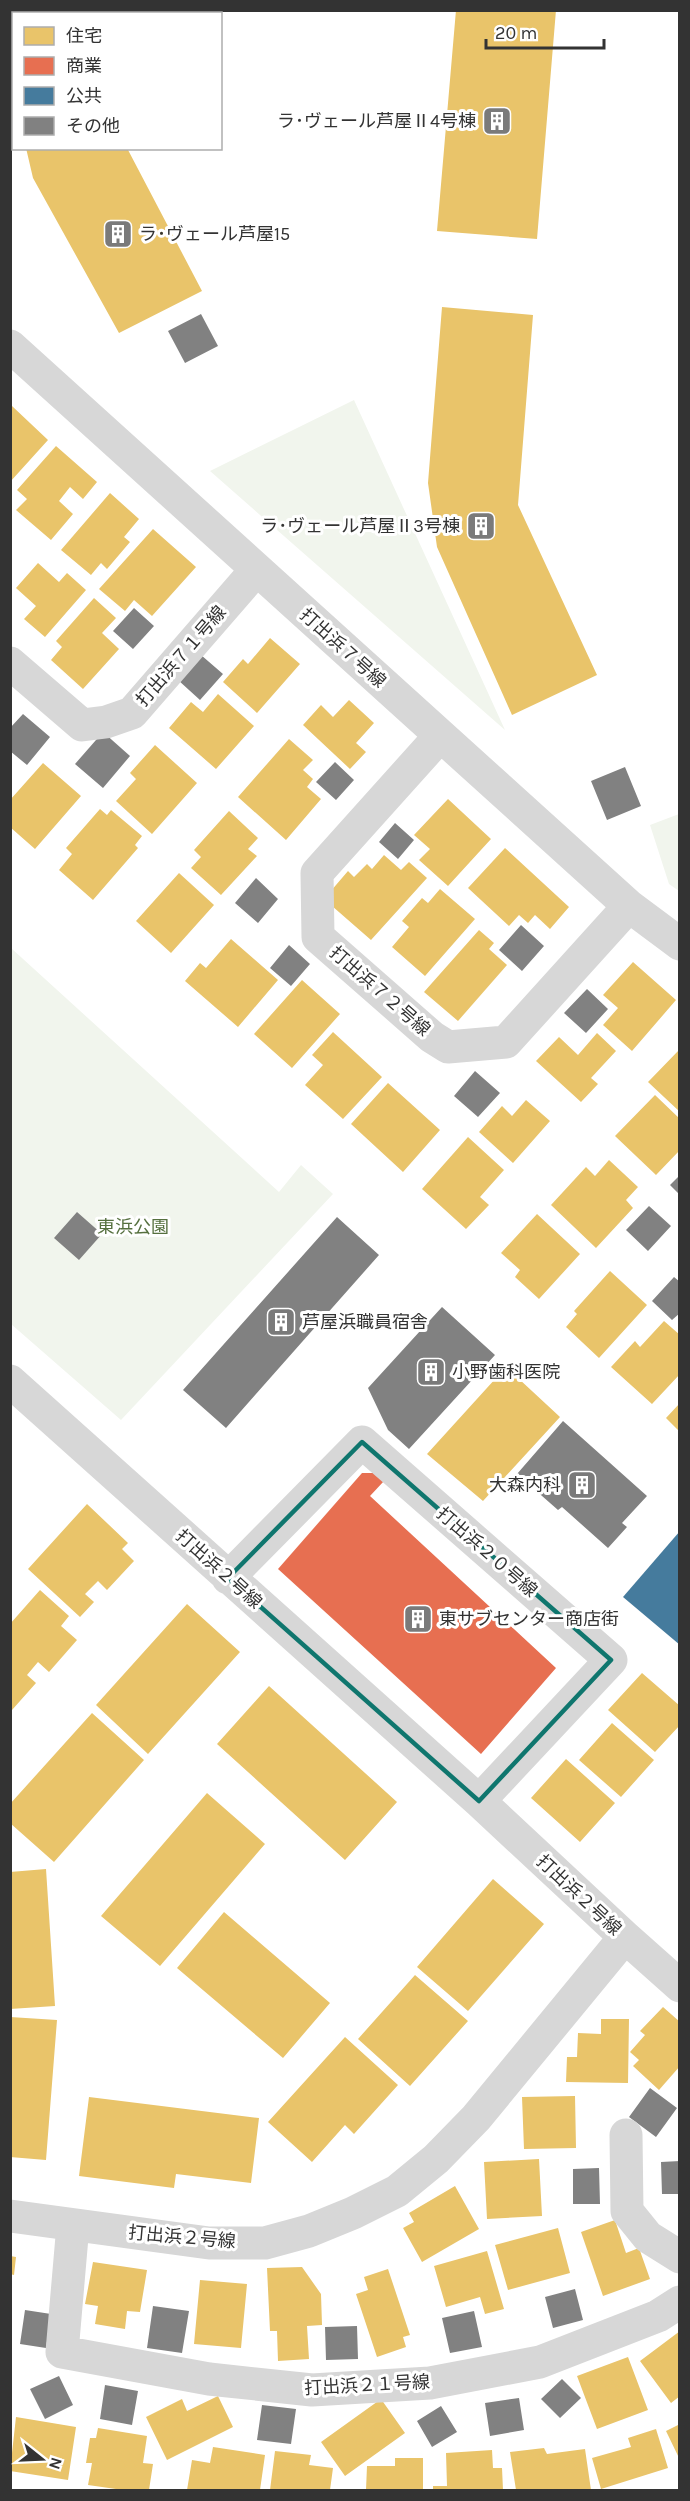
<svg xmlns="http://www.w3.org/2000/svg" width="690" height="2501" font-family="Karla,'Noto Sans JP',sans-serif">
  <style>
    .green { fill: #f1f5ed }
    .homes { fill: #e9c46a }
    .shops { fill: #e76f51 }
    .public { fill: #457b9d }
    .building { fill: #818181 }
    .lines { fill: none; stroke-linecap: round; stroke-linejoin: round }
    .minor { stroke: #d7d7d7; stroke-width: 33 }
    .marked { fill: none; stroke: #0f766e; stroke-width: 4.5; stroke-linejoin: round }
    .labels { text-anchor: middle; dominant-baseline: central; stroke-width: 6; stroke-linejoin: round; paint-order: stroke }
    .poi-label { font-size: 18px; fill: #333; stroke: #fff; text-anchor: start }
    .street-label { font-size: 18px; fill: #333; stroke: #fff }
    .park-label { font-size: 18px; fill: #56703f; stroke: #fff }
  </style>
  <rect width="100%" height="100%" fill="#fff"/>
  <path class="green" d="M354,400L505,730L210,471Z
    M679,814V891L669,884L650,825Z
    M11,948L279,1192L301,1165L333,1194L121,1420L11,1324Z"/>
  <path class="homes" d="M21,10H123V14H21Z
    M456,10H556L537,239L437,231Z
    M26,148H127L202,291L119,333L33,178Z
    M442,307L533,315L518,505L597,675L512,715L437,547L428,483Z
    M12,406L48,440L10,482V408Z
    M56,446L97,482L83,499L70,487L59,501L73,514L51,540L16,510L27,499L17,490Z
    M110,493L139,519L124,537L130,542L107,569L101,563L91,575L61,550Z
    M153,529L196,567L152,616L134,600L125,611L99,589Z
    M38,563L59,582L67,573L86,590L45,637L24,619L36,606L16,588Z
    M94,598L116,618L102,633L119,649L83,689L51,660L62,647L56,641Z
    M270,638L300,664L257,713L223,682L243,659L248,664Z
    M218,694L254,726L216,769L169,728L191,702L203,712Z
    M349,700L374,723L356,743L366,752L350,769L303,725L321,705L333,717Z
    M289,739L313,760L303,770L313,779L307,787L321,799L286,840L238,797Z
    M155,745L197,783L152,834L116,801L136,779L130,773Z
    M43,763L81,796L35,849L10,827V800Z
    M448,799L491,839L448,886L419,860L430,849L414,835Z
    M100,809L107,815L111,810L142,836L135,845L138,848L93,900L59,870L72,854L66,848Z
    M229,811L258,838L248,849L257,856L221,895L191,868L201,857L194,850Z
    M505,848L569,907L550,929L535,915L528,923L519,915L509,926L468,888Z
    M384,855L401,870L409,862L427,878L371,940L324,899L348,871L354,877L367,864L372,869Z
    M179,873L214,905L171,953L136,921Z
    M440,889L475,919L425,976L392,947L409,927L402,921L422,898L428,903Z
    M479,930L494,943L489,949L507,965L458,1021L424,992Z
    M231,939L278,980L238,1027L185,981L200,963L206,968Z
    M633,962L676,1000L632,1051L603,1025L618,1008L603,995Z
    M302,980L340,1014L292,1068L254,1034Z
    M333,1032L382,1077L343,1119L305,1085L323,1065L312,1055Z
    M597,1033L616,1051L591,1078L598,1084L581,1102L536,1061L559,1037L578,1055Z
    M680,1049V1112L648,1082Z
    M388,1083L440,1130L403,1172L351,1124Z
    M655,1095L680,1119V1150L656,1175L615,1136Z
    M526,1100L550,1121L513,1163L479,1132L502,1106L512,1116Z
    M468,1137L504,1170L480,1197L489,1205L466,1229L422,1189Z
    M609,1160L638,1187L626,1200L633,1208L596,1248L551,1205L586,1167L595,1176Z
    M537,1214L580,1254L539,1299L515,1277L520,1270L501,1253Z
    M610,1271L647,1305L599,1358L566,1327L577,1314L574,1311Z
    M664,1321L680,1335V1374L652,1404L611,1367L635,1341L640,1347Z
    M506,1367L560,1417L483,1501L427,1454Z
    M680,1403V1432L666,1418Z
    M87,1504L128,1543L122,1549L134,1561L107,1590L98,1581L85,1594L94,1602L80,1617L28,1569Z
    M40,1590L69,1616L61,1626L77,1640L49,1672L38,1662L27,1675L36,1683L12,1710L10,1624Z
    M187,1604L240,1652L148,1754L96,1705Z
    M642,1673L680,1706V1725L655,1752L608,1710Z
    M269,1686L397,1802L345,1860L217,1744Z
    M92,1713L144,1760L54,1862L10,1823V1804Z
    M612,1723L654,1760L621,1797L579,1760Z
    M566,1759L615,1803L580,1842L531,1798Z
    M207,1793L265,1844L160,1966L101,1916Z
    M46,1869L55,2006L10,2009V1872Z
    M493,1879L544,1924L468,2011L417,1967Z
    M224,1912L330,2003L283,2058L177,1968Z
    M415,1975L468,2021L410,2086L358,2039Z
    M663,2007L680,2022V2066L659,2090L633,2066L639,2060L630,2052L645,2035L640,2031Z
    M10,2017L57,2020L46,2160L10,2157Z
    M601,2019H629L628,2083L566,2082L567,2057H577L578,2033L601,2034Z
    M345,2037L398,2085L354,2134L345,2125L312,2162L268,2122Z
    M575,2096L576,2148L524,2149L522,2097Z
    M89,2097L259,2118L251,2183L176,2174L174,2188L79,2176Z
    M539,2159L542,2216L487,2219L484,2162Z
    M455,2186L479,2229L422,2262L403,2228L414,2222L409,2213Z
    M615,2220L626,2253L639,2248L650,2279L603,2296L581,2232Z
    M558,2228L570,2273L508,2290L495,2245Z
    M487,2251L504,2309L485,2314L480,2297L446,2307L434,2266Z
    M10,2256L16,2257L14,2275L10,2274Z
    M93,2262L147,2270L140,2312L127,2311L125,2329L95,2324L98,2306L85,2304Z
    M302,2267L321,2294L322,2325L307,2326L309,2359L278,2361L277,2331H270L267,2268Z
    M388,2269L410,2335L403,2337L406,2347L377,2357L356,2294L368,2290L364,2277Z
    M200,2280L247,2284L241,2348L194,2344Z
    M680,2331V2396L671,2403L640,2361Z
    M628,2357L648,2410L597,2429L577,2376Z
    M218,2396L233,2427L167,2460L146,2417L182,2399L187,2411Z
    M381,2399L405,2433L345,2476L321,2442Z
    M16,2417L76,2427L68,2480L10,2471Z
    M680,2424V2460L666,2431Z
    M98,2428L147,2436L143,2463L153,2464L149,2490H123L88,2485L92,2463H86L90,2438H96Z
    M656,2429L668,2468L601,2489L592,2458L631,2447L628,2438Z
    M213,2447L265,2455L260,2490H187L192,2460L210,2463Z
    M544,2448L547,2454L585,2449L591,2490H516L510,2452Z
    M492,2450L493,2468H502L503,2490H433V2486H447L446,2453Z
    M275,2451L311,2455L309,2465L333,2468L330,2490H270Z
    M395,2458H423V2490H366L367,2466H395Z"/>
  <path class="shops" d="M362,1473H375L384,1481L370,1496L556,1668L481,1754L278,1569Z"/>
  <path class="public" d="M680,1531V1645L623,1597Z"/>
  <path class="building" d="M201,314L218,346L185,363L168,331Z
    M134,608L154,626L133,649L113,631Z
    M201,655L223,674L200,700L178,680Z
    M23,714L50,737L27,765L10,751V728Z
    M103,732L130,756L103,788L75,764Z
    M335,762L354,780L336,800L316,782Z
    M625,767L641,806L607,820L591,781Z
    M395,823L414,840L398,859L379,842Z
    M256,878L278,899L258,923L235,903Z
    M521,925L544,946L522,971L499,950Z
    M289,945L310,964L291,986L270,968Z
    M587,989L608,1009L586,1033L564,1013Z
    M475,1071L500,1093L478,1117L454,1096Z
    M680,1175V1195L670,1185Z
    M649,1206L671,1226L648,1251L626,1230Z
    M77,1212L102,1234L79,1260L54,1238Z
    M337,1217L379,1255L226,1428L183,1390Z
    M674,1277L680,1282V1313L672,1320L652,1301Z
    M442,1307L495,1355L409,1449L388,1430L368,1388Z
    M563,1421L647,1496L622,1523L627,1527L608,1548L562,1507L558,1510L517,1474Z
    M650,2088L677,2108L656,2137L629,2117Z
    M680,2161V2194H662L661,2162Z
    M599,2168L600,2204H573V2169Z
    M575,2289L583,2320L553,2328L545,2297Z
    M153,2306L189,2311L182,2353L147,2348Z
    M25,2310L51,2314L46,2348L20,2344Z
    M474,2311L482,2347L450,2353L442,2318Z
    M357,2326L358,2359L326,2360L325,2327Z
    M59,2376L73,2405L45,2419L30,2389Z
    M562,2379L581,2398L560,2418L541,2399Z
    M105,2385L138,2391L132,2425L100,2419Z
    M519,2398L524,2430L490,2436L485,2403Z
    M262,2405L296,2409L291,2444L257,2440Z
    M441,2406L457,2432L432,2447L417,2421Z"/>
  <g class="lines">
    <path class="minor" d="M10,346L629,906L680,944
      M10,663L82,725L106,722L132,713L256,570
      M440,736L317,873L318,937L432,1037L448,1047L506,1042L629,906
      M10,1381L479,1801L625,1937L476,2118L436,2159L397,2191L353,2213L309,2231L265,2243H209L10,2216
      M228,1578L362,1442L611,1660L479,1801
      M625,1937L680,1986
      M626,2135L627,2211L648,2237L680,2257
      M73,2225L62,2352L209,2379L312,2390L430,2383L540,2362L658,2316L680,2302"/>
  </g>
  <path class="marked" d="M362,1442L611,1660L479,1801L228,1578Z"/>
  <defs>
    <g id="building-square" transform="scale(1.5)"><rect x="-9" y="-9" width="18" height="18" rx="4" fill="#7a7a7a" stroke="#fff"/><path d="M-4-6H4V6H1V3H-1V6H-4ZM-2.5-4.3h1.7v1.8h-1.7ZM.8-4.3h1.7v1.8H.8ZM-2.5-1h1.7V.8h-1.7ZM.8-1h1.7V.8H.8Z" fill="#fff"/></g>
  </defs>
  <g fill-rule="evenodd">
    <use href="#building-square" x="497" y="121"/>
    <use href="#building-square" x="118" y="234"/>
    <use href="#building-square" x="481" y="526"/>
    <use href="#building-square" x="281" y="1322"/>
    <use href="#building-square" x="431" y="1372"/>
    <use href="#building-square" x="582" y="1485"/>
    <use href="#building-square" x="418" y="1619"/>
  </g>
  <g class="labels">
    <g class="poi-label">
      <text x="476" y="121" text-anchor="end">ラ･ヴェール芦屋Ⅱ4号棟</text>
      <text x="139" y="234">ラ･ヴェール芦屋15</text>
      <text x="460" y="526" text-anchor="end">ラ･ヴェール芦屋Ⅱ3号棟</text>
      <text x="302" y="1322">芦屋浜職員宿舎</text>
      <text x="452" y="1372">小野歯科医院</text>
      <text x="561" y="1485" text-anchor="end">大森内科</text>
      <text x="439" y="1619">東サブセンター商店街</text>
    </g>
    <g class="street-label">
      <text transform="translate(343 648) rotate(42)">打出浜７号線</text>
      <text transform="translate(181 656) rotate(-49)">打出浜７１号線</text>
      <text transform="translate(380 991) rotate(41)">打出浜７２号線</text>
      <text transform="translate(487 1552) rotate(41)">打出浜２０号線</text>
      <text transform="translate(219 1569) rotate(42)">打出浜２号線</text>
      <text transform="translate(579 1895) rotate(43)">打出浜２号線</text>
      <text transform="translate(182 2237) rotate(5)">打出浜２号線</text>
      <text transform="translate(367 2385) rotate(-3)">打出浜２１号線</text>
    </g>
    <g class="park-label">
      <text x="133" y="1227">東浜公園</text>
    </g>
  </g>
  <rect width="690" height="2501" fill="none" stroke="#333333" stroke-width="24"/>
  <rect x="12" y="12" width="210" height="138" fill="#ffffff" stroke="#adadad" stroke-width="1.5"/>
  <rect x="24" y="27" width="30" height="18" fill="#e9c46a" stroke="#adadad" stroke-width="1.5"/>
  <text x="66" y="42" font-size="18" fill="#333333">住宅</text>
  <rect x="24" y="57" width="30" height="18" fill="#e76f51" stroke="#adadad" stroke-width="1.5"/>
  <text x="66" y="72" font-size="18" fill="#333333">商業</text>
  <rect x="24" y="87" width="30" height="18" fill="#457b9d" stroke="#adadad" stroke-width="1.5"/>
  <text x="66" y="102" font-size="18" fill="#333333">公共</text>
  <rect x="24" y="117" width="30" height="18" fill="#818181" stroke="#adadad" stroke-width="1.5"/>
  <text x="66" y="132" font-size="18" fill="#333333">その他</text>
  <g transform="translate(42 2459) rotate(108)" stroke="#ffffff" stroke-width="4.5" paint-order="stroke">
  <path d="M0-4.5L10 22L0 15L-10 22Z" fill="#333333"/>
  <text y="-9" font-size="16" font-weight="bold" text-anchor="middle" fill="#333333">N</text>
  </g>
  <path d="M486 39v9h118v-9" fill="none" stroke="#333333" stroke-width="3"/>
  <text x="495" y="39" font-size="18" fill="#333333" stroke="#ffffff" stroke-width="4.5" paint-order="stroke">20 m</text>
</svg>
